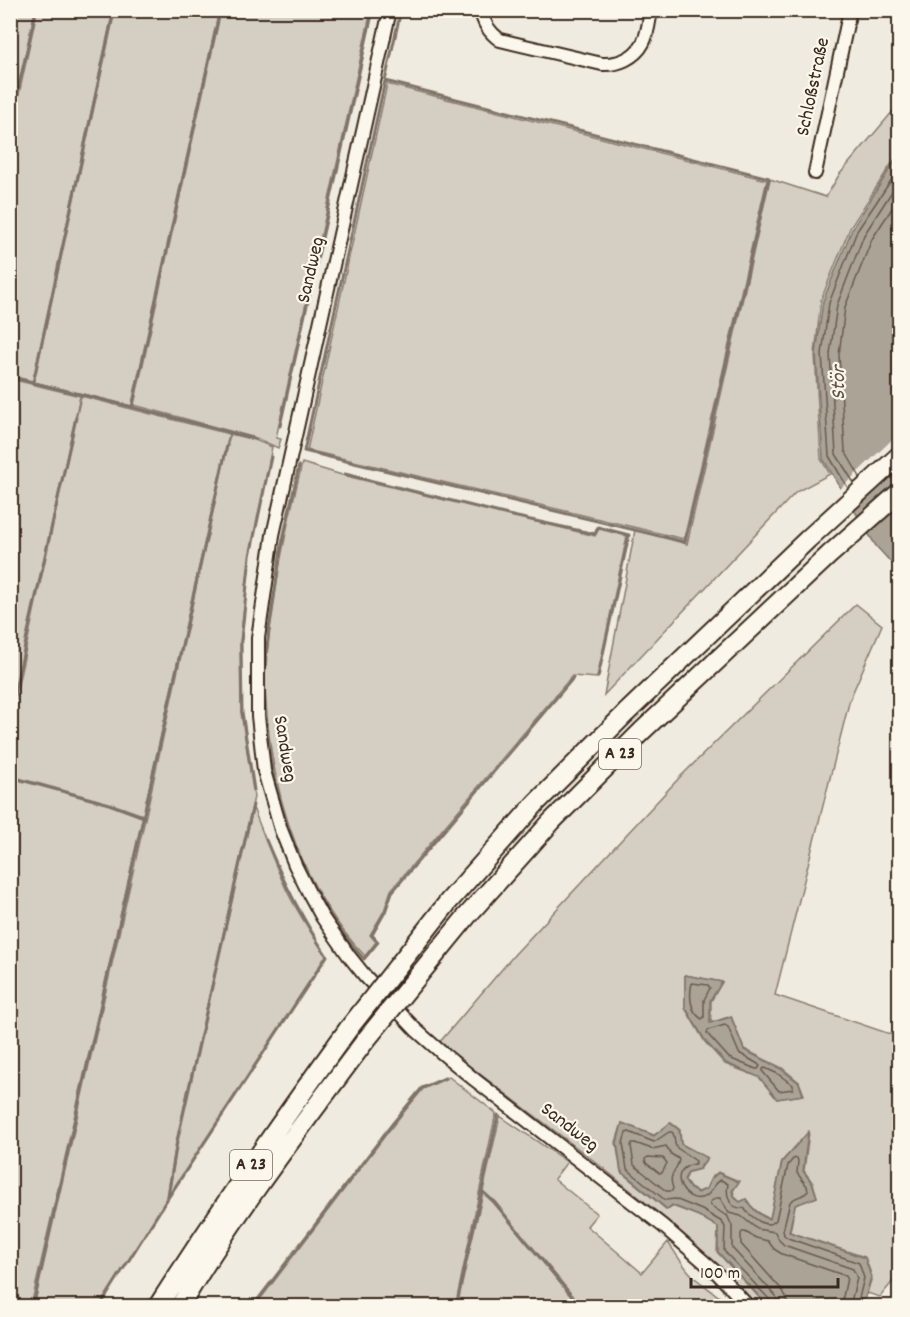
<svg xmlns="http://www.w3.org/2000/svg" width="910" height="1317" font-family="Dekko,sans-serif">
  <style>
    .green { fill: #d5cec3; stroke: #887c70; stroke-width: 1.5; fill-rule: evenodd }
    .water { fill: #aca397; stroke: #7f7367; stroke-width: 1.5 }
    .pier { fill: #f0ebe0 }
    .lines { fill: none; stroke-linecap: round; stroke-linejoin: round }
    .shore { stroke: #685a4e; stroke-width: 1.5 }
    .stream { stroke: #7f7367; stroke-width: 3 }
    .minor-casing { stroke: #3b2a1e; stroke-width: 16 }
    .highway-casing { stroke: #3b2a1e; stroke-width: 22 }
    .minor { stroke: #fbf7ec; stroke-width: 12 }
    .highway { stroke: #fbf7ec; stroke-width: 18 }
    .highway-bridge-casing { stroke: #3b2a1e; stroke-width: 22; stroke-linecap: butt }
    .highway-bridge { stroke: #fbf7ec; stroke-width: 18 }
    .labels { text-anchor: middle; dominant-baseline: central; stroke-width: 4.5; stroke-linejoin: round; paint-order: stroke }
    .shield { fill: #fbf7ec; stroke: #75685c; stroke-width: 1.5 }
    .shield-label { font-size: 18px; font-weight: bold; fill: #3b2a1e }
    .street-label { font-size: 20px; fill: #3b2a1e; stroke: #fbf7ec }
    .water-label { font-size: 21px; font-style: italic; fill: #635448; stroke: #fbf7ec }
  </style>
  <rect width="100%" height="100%" fill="#f0ebe0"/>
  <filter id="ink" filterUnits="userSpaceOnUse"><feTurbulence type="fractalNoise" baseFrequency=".0167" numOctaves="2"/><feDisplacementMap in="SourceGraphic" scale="12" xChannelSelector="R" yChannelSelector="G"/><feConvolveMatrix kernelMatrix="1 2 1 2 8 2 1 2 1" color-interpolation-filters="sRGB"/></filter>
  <g filter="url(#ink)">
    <path class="green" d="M11,10L35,11L11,121L10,11Z
      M37,11H113L33,381L11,376V131Z
      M115,11H219L132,406L34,382Z
      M221,11H371L276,438L281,439L278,448L256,438L134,405Z
      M387,84L767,180L684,539L307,450Z
      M899,104V154L890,166L850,228L821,300L815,354L821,459L830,474L796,492L604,695L635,530L687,544L770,179L826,197L839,175Z
      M11,379L80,396L11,708L10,379Z
      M81,396L229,434L143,815L109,803L11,776V717Z
      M230,434L255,440L272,447L250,555L240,642L241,712L254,797L176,1142L167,1198L100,1306H34L145,819Z
      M302,463L342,475L595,536L599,529L627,536L597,678L572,676L391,890L384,911L370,935L376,942L365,956C304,893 274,801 267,715C266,705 265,694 265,683C265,659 269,634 273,611C276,588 279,565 284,543C289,516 296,490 302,463Z
      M856,604L882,625L850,699L775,995L899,1037V1274L880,1297L867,1293L872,1277L865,1257L790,1232L795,1205L817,1197L813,1183L804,1171L809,1132L782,1161L770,1218C759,1215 752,1209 746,1199L740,1202L735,1197L733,1191L739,1181L718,1172L711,1178L706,1189L698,1192L690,1188L685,1180L689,1172L700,1169L708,1158L681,1144L680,1130L671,1123L654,1135L622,1123L616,1142L621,1172L667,1210L672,1206L699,1216L718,1227L717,1252L767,1306H757L726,1272L666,1219L593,1160L439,1043L515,954L680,777ZM685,975L722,982L711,1001V1023L731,1016L744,1049L782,1068L799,1082L804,1095L777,1099L759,1077L725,1064L705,1042L685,1008Z
      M11,777L108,804L143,817L31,1306H10Z
      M253,808C265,837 275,867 289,895C300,916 313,936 326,956L169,1195L177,1142Z
      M449,1077L496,1113L457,1298L454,1306H255L394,1124L423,1089Z
      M500,1116L567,1162L554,1179L597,1214L587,1226L642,1273L668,1242C676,1254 684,1268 695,1278C707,1288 719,1295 729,1306H581L495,1202L483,1191Z
      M483,1193L494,1203L579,1306H456Z"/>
    <path class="water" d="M899,158V571L876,546L823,459L816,354L823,301L852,229L891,167Z
      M685,975L722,982L710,1001V1023L731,1017L744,1050L781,1069L799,1083L803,1095L777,1099L759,1077L726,1063L706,1042L685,1007Z
      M622,1123L654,1136L670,1123L679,1130L681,1144L707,1158L699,1169L688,1172L684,1180L690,1189L698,1193L706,1189L711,1179L718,1173L739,1182L732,1191L735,1198L740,1202L746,1199C752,1209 759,1216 770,1219L782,1162L808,1132L803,1171L812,1183L817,1197L795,1205L789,1232L865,1258L871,1277L863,1306H768L718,1252V1227L699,1216L672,1205L667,1209L621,1171L617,1143Z"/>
    <path class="pier" d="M899,433V467L852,512L839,490Z"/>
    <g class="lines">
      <path class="shore" d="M860,477L845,451L839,355L845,307L872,239L900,196
        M854,483L836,454L830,354L837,305L864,235L900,179
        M848,488L829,456L822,354L829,303L857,231L900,167
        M692,983L708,985L710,988L704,1000V1017L702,1019C690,1012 689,996 692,983Z
        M725,1025L728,1027L739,1053L758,1064L760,1066L758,1069H756L729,1058L711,1038L707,1033L708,1030Z
        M765,1068L778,1074L793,1085V1089L779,1091L763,1072V1069Z
        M632,1143H635L652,1149L666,1146L671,1154L679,1159C678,1171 667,1173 673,1188L672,1191H666L634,1165L631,1146Z
        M648,1157L663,1158L667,1163L662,1173H659L646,1163L645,1159Z
        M771,1306L770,1300L724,1251L725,1227L722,1222L702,1210L675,1199L665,1200L627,1169L623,1143L626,1133L629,1132L654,1142L669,1132H672C676,1136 673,1143 677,1148L696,1161L695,1164C692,1165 689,1165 686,1167C670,1176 685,1202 701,1198C712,1196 712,1184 721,1180L728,1184C726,1193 728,1206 739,1208C741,1209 742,1208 744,1208C745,1209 746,1211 747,1212C755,1219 767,1230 776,1220L788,1165L793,1159L797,1158L798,1161L797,1173L807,1186L808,1191C804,1197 795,1196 790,1202L783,1230L784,1235L788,1238L859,1263L864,1278L857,1306
        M779,1306L776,1296L732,1248V1226L727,1215H725L710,1205V1202L716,1198H720L729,1213L741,1216L757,1229L775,1232L779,1240L784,1245L853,1269L857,1278L850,1306
        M788,1306L787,1299L783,1291L741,1244V1234L742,1232H745L756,1238L768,1241L774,1249L782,1254L846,1276L847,1278L841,1306"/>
      <path class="stream" d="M385,81L769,178L685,542L304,451Z
        M385,81L401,10
        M10,125L36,10
        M10,377L132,407L255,439
        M33,383L114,10
        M132,407L220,10
        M280,426L373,10
        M345,474L508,515L595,534L598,527L629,535L598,677
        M264,677L269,629L282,544L299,466
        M264,689C265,707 266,726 268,744C278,821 312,902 364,959L378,942L372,935L385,912L392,892L573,678
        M10,712L76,418
        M10,777L109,804L144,817
        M254,790L242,712L241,642L250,556L271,457
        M482,1191L494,1202L580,1306
        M168,1196L177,1142L253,805
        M33,1306L227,446
        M100,1306L168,1198L327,956C302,919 283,881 266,840
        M253,1306L393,1123L422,1088L445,1078
        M455,1306L458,1299L498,1115"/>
      <g class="minor-casing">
        <path id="minor" d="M390,10L273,535L258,638V716L264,771L281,830L295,865L310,895L322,917L349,956L365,976L416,1030L441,1052L475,1080L663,1226L718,1274L748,1306
          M481,10C483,23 490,33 500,40L602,64C618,65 635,58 643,43C648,34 649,21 651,10
          M815,173L850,10"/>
      </g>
      <g class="highway-casing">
        <path id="highway" d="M626,713L808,539L900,455
          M158,1306C219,1211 282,1120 349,1028
          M180,1306C234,1213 301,1127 365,1041"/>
      </g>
      <use href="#minor" class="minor"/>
      <use href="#highway" class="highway"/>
      <g class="highway-bridge-casing">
        <path id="highway-bridge" d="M349,1028L449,901L536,803L626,713
          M365,1041L467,916L552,821L642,731L829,555L900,492"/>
      </g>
      <use href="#highway-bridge" class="highway-bridge"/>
    </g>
  </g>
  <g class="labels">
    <g class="shield">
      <rect x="599" y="739" width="42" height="30" rx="4.5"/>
      <rect x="230" y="1150" width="42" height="30" rx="4.5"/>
    </g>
    <g class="shield-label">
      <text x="620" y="754">A 23</text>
      <text x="251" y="1165">A 23</text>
    </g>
    <g class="street-label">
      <text transform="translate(814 87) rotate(-78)">Schloßstraße</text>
      <text transform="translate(312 270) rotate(-77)">Sandweg</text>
      <text transform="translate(284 749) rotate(81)">Sandweg</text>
      <text transform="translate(569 1128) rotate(38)">Sandweg</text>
    </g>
    <g class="water-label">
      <text transform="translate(840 383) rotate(-90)">Stör</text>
    </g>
  </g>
  <rect width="910" height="1317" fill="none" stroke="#fbf7ec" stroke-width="36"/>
  <rect x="18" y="18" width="874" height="1281" fill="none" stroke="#3b2a1e" stroke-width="2" filter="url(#ink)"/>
  <path d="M691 1278v9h147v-9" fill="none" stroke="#3b2a1e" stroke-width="3"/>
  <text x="700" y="1278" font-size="18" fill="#3b2a1e" stroke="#fbf7ec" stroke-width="4.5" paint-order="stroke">100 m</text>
</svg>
